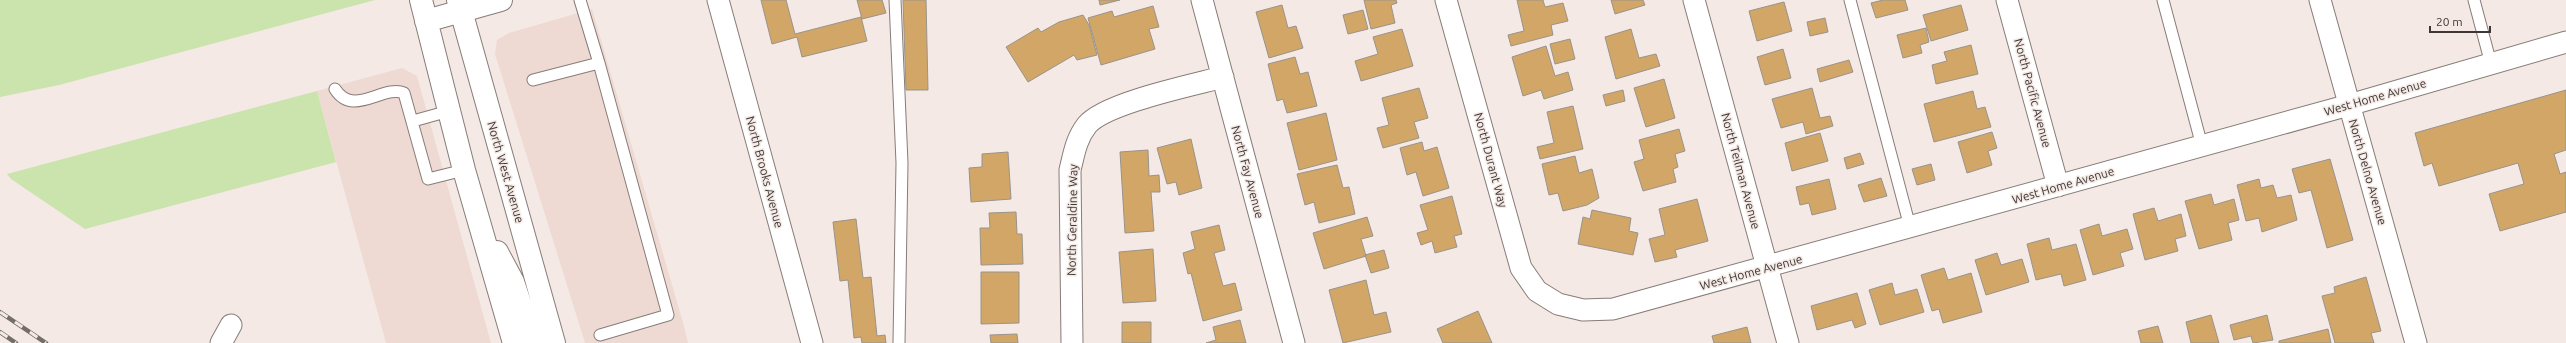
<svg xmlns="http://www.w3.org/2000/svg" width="2566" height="343" font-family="Ubuntu,sans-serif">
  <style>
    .built { fill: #eedad3 }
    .green { fill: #cbe3ac }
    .building { fill: #d2a667; stroke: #99938b }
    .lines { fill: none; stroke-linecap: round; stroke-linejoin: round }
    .lane-casing { stroke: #877c78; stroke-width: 13 }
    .street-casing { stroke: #877c78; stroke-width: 23 }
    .secondary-casing { stroke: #877c78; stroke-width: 24 }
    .lane { stroke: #fff; stroke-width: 11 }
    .street { stroke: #fff; stroke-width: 21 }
    .secondary { stroke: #fff; stroke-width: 22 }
    .rail-casing { stroke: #746e6b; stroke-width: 4.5 }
    .rail { stroke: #f4e9e4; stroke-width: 3; stroke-dasharray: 9; stroke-linecap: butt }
    .labels { text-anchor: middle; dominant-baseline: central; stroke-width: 3; stroke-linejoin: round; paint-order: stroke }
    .street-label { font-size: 12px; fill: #3d3836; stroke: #f4e9e4 }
  </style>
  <rect width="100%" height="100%" fill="#f4e9e4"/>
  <path class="built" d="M592,9L684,326L688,343H585L495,54L497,40L509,33Z
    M402,68L417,76L491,343H386L317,91Z"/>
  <path class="green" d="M0,0H375L59,85L0,97Z
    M317,91L336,162L85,229L11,179L7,174Z"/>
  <path class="building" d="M761,0H786L795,34L861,17L867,41L802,57L797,37L772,44Z
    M857,0H882L886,13L862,19Z
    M903,0H926L928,90H906Z
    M1099,0H1120L1100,5Z
    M1364,0H1396L1397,3L1391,5L1395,23L1371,29Z
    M1517,0H1543L1545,7L1563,3L1568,21L1551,25L1553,35L1511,46L1508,35L1524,31Z
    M1611,0H1643L1645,5L1615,14Z
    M1883,0H1905L1908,10L1876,18L1871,3Z
    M1784,2L1792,31L1757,41L1749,11Z
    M1282,5L1288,28L1296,26L1303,48L1269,58L1256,12Z
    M1961,5L1968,30L1931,41L1923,15Z
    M1153,6L1159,27L1149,29L1155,49L1101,65L1088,18L1112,11L1114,17Z
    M1363,10L1368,29L1348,34L1343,15Z
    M1083,15L1089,25L1097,55L1077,60L1074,55L1028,82L1006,47L1038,28L1041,32L1059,22Z
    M1825,18L1828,32L1810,36L1807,22Z
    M1926,28L1929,42L1920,45L1922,53L1903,58L1897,35Z
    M1402,29L1413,66L1361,81L1355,61L1378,54L1373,37Z
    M1631,29L1639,58L1656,54L1660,66L1616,79L1605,37Z
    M1570,39L1575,59L1555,64L1550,44Z
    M1971,45L1978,74L1936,84L1932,65L1947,61L1944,52Z
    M1546,46L1555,76L1568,72L1573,90L1544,99L1541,90L1523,96L1512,57Z
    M1783,49L1791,78L1765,85L1757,57Z
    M1295,57L1300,74L1308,72L1317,106L1287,113L1283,99L1277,101L1268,64Z
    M1849,60L1853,72L1820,82L1817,69Z
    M1664,79L1675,118L1646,127L1634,88Z
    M1419,88L1428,118L1414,122L1419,138L1383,148L1377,128L1389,125L1382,98Z
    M1812,88L1820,118L1830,116L1833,126L1806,134L1803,122L1781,128L1772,99Z
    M1623,90L1625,101L1606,106L1603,95Z
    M2566,90V150L2554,154L2560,174L2566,172V212L2500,231L2489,194L2524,184L2518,163L2439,186L2432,163L2424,166L2415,133Z
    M1973,91L1977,109L1985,107L1991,127L1934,142L1924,104Z
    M1573,106L1583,149L1540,159L1537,147L1554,143L1547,112Z
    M1326,113L1337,160L1299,170L1287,123Z
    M1679,129L1685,151L1675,154L1678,167L1673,169L1676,182L1643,191L1634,162L1644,159L1639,140Z
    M1992,132L1997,148L1988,151L1992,165L1967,173L1958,142Z
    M1820,133L1828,161L1792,171L1785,143Z
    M1191,139L1202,188L1179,195L1176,182L1167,184L1157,148Z
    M1422,142L1424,151L1437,147L1449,188L1423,196L1416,172L1407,175L1400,148Z
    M1148,150L1149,176L1159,175L1160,192H1151L1154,231L1125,233L1120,152Z
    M1008,152L1011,199L971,202L969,168L982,167V154Z
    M1860,153L1864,164L1847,169L1844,158Z
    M1575,156L1579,173L1592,169L1599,198L1587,205L1563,211L1558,193L1549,195L1542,164Z
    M2330,159L2353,240L2327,248L2311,190L2299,193L2292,169Z
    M1931,164L1935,180L1917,185L1912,169Z
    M1337,165L1343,188L1349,187L1355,214L1319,223L1314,202L1305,205L1297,174Z
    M1881,178L1887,196L1864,202L1858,185Z
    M1829,179L1836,209L1812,215L1809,203L1800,205L1796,187Z
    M2259,179L2261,188L2273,185L2277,198L2291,195L2297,220L2262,232L2259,218L2246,221L2237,185Z
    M2211,194L2214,205L2234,199L2239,220L2228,223L2232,240L2199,249L2185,201Z
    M1452,196L1462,234L1454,236L1457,247L1435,253L1432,241L1421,245L1417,233L1428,230L1420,205Z
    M1697,199L1708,241L1675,250L1677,257L1655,262L1649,239L1665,235L1659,209Z
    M2154,208L2158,221L2181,214L2186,236L2175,239L2178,251L2145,260L2133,214Z
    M1592,210L1631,218L1629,231L1638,233L1633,255L1578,244L1583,217L1590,219Z
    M1016,212L1017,234H1022L1023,264L981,265L980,228H990L989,213Z
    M1367,217L1373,236L1361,239L1366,256L1324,269L1313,233Z
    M856,219L863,278L871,277L877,336L885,335L886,343H862L861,337L854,338L848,280L840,281L833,222Z
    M2099,224L2102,236L2127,229L2133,249L2120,253L2124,266L2093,275L2080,230Z
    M1219,225L1225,250L1214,253L1223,286L1235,283L1242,310L1203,321L1191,273L1188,274L1183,253L1195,249L1191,232Z
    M2049,238L2052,250L2076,244L2086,280L2064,286L2061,274L2036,280L2027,244Z
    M1153,249L1156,301L1123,303L1119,252Z
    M1384,250L1389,268L1371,273L1365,255Z
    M1997,253L2001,265L2022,259L2029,282L1986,295L1975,260Z
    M1944,268L1948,280L1971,273L1982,312L1943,323L1939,309L1932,311L1921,275Z
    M981,272H1019V323L981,324Z
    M2366,277L2381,331L2371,333L2374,343H2335L2322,296L2335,293L2334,287Z
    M1366,280L1374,315L1386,312L1391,332L1343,343L1329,290Z
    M1892,283L1895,295L1917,289L1924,312L1880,325L1869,290Z
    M1857,293L1866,324L1855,328L1852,320L1817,330L1811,306Z
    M1478,311L1492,343H1443L1437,329Z
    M2211,315L2219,343H2191L2186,322Z
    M2267,315L2273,340L2253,343L2251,336L2234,340L2230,325Z
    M1240,320L1246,343H1206L1216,340L1213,327Z
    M1122,322H1151V343H1122Z
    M2158,326L2163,343H2141L2138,331Z
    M1747,327L1751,343H1714L1712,336Z
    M2328,329L2331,343H2279V341Z
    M1017,334L1018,343H991L990,335Z"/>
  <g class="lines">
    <g class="lane-casing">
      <path id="lane" d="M580,0L599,63
        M895,0L902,163L899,343
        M1850,0L1910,227
        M2163,0L2202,146
        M2474,0L2491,64
        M533,80L599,63L668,315L600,335
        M335,89C353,118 384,84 404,93L428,179L464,170
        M413,121L449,111"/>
    </g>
    <g class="street-casing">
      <path id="street" d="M718,0L812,343
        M1202,0L1294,343
        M1446,0L1521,268L1537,291L1558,304L1583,310L1613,309L2349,105L2566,42
        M1694,0L1788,343
        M2007,0L2058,186
        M2320,0L2416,343
        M221,343L231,325
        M1072,343L1070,170C1074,154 1076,139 1087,125C1105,103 1193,85 1223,77"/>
    </g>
    <g class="secondary-casing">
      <path id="secondary" d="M421,0L464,170L514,343
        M458,0L554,343
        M426,21L501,0
        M497,252L513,282L533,343"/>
    </g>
    <use href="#lane" class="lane"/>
    <use href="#street" class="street"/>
    <use href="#secondary" class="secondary"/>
    <g class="rail-casing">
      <path id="rail" d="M0,312L46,343
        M0,332L16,343"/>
    </g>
    <use href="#rail" class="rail"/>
  </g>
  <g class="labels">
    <g class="street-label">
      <text transform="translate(2033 93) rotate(75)">North Pacific Avenue</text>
      <text transform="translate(2375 97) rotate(-16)">West Home Avenue</text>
      <text transform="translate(1491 160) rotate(75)">North Durant Way</text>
      <text transform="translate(1741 171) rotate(75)">North Teilman Avenue</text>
      <text transform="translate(506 172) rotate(74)">North West Avenue</text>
      <text transform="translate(765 172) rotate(75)">North Brooks Avenue</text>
      <text transform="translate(1248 172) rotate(75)">North Fay Avenue</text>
      <text transform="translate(2368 172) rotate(74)">North Delno Avenue</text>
      <text transform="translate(2063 185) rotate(-16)">West Home Avenue</text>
      <text transform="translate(1072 220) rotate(-89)">North Geraldine Way</text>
      <text transform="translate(1751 272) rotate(-15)">West Home Avenue</text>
    </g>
  </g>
  <path d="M2430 26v6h60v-6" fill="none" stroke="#3d3836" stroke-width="2"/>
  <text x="2436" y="26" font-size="12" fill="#3d3836" stroke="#f4e9e4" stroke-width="3" paint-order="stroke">20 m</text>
</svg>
